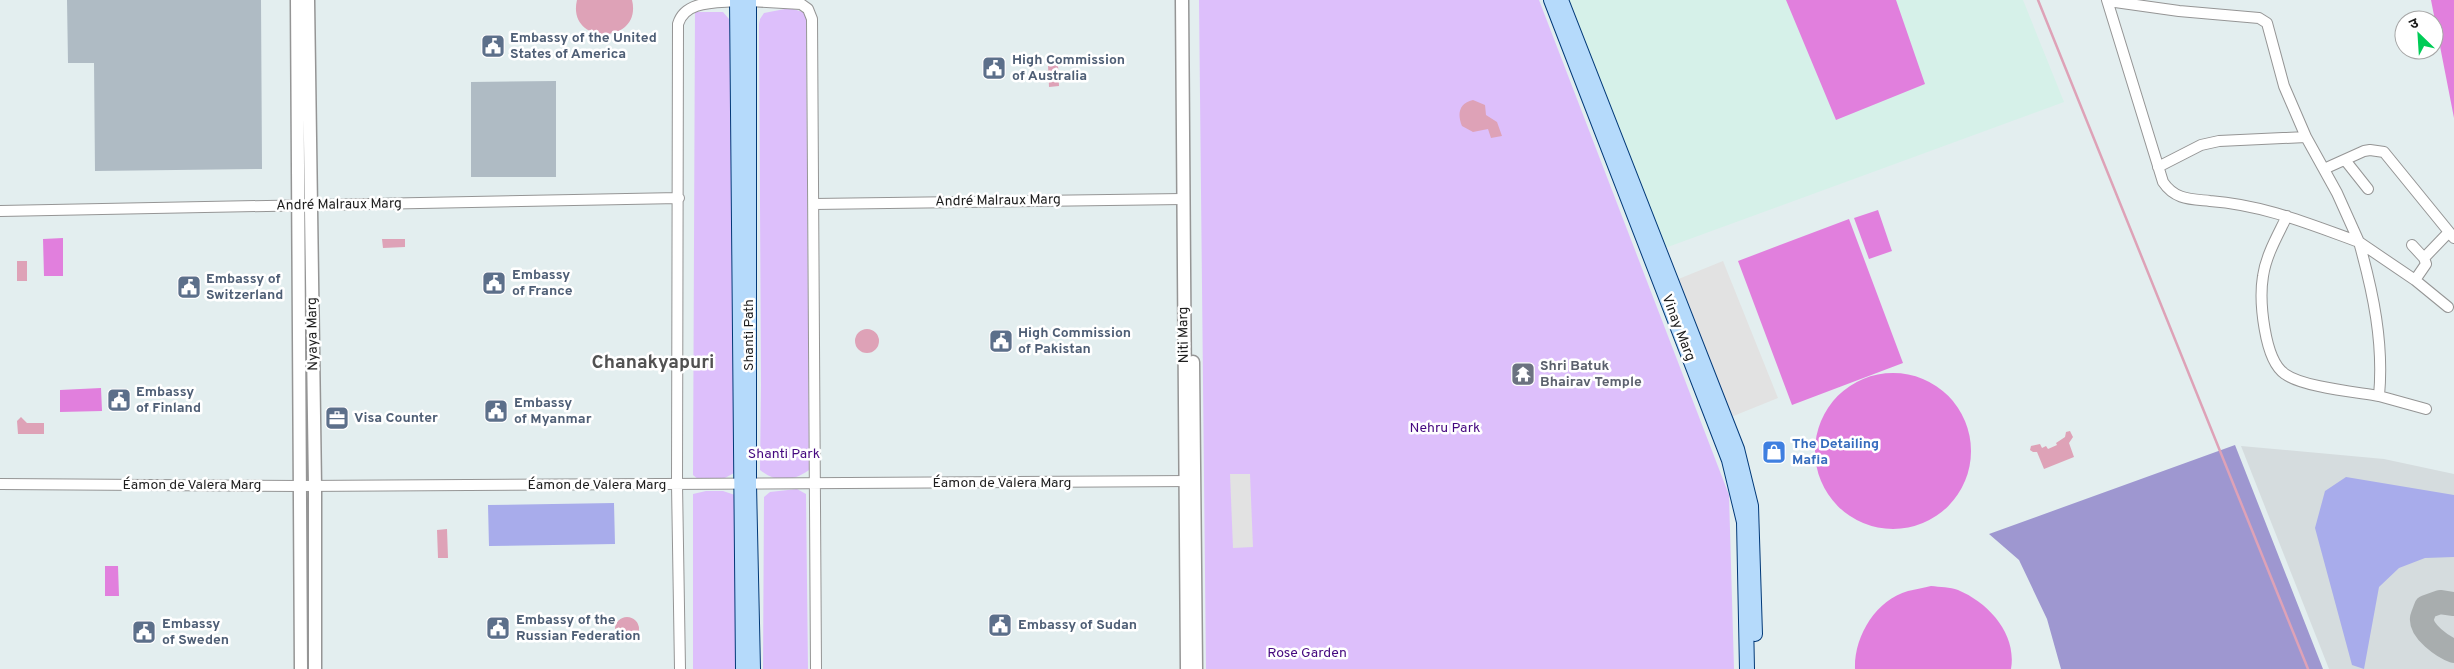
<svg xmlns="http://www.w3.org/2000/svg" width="2454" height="669" font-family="Overpass,'Noto Sans Devanagari',sans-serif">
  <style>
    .military { fill: #d6f1e9 }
    .airport { fill: #d5dcde }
    .construction { fill: #afbbc4 }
    .grass { fill: #a8aceb }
    .forest { fill: #9e97d0 }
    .park { fill: #ddbffb }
    .pitch { fill: #e17fdd }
    .parking { fill: #e2e2e2 }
    .water { fill: #dea2b7 }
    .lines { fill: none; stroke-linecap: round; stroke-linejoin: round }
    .stream { stroke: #dea2b7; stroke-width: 2.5 }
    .taxiway { stroke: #a8adae; stroke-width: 24 }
    .minor-casing { stroke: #959595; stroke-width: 12 }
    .tertiary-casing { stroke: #959595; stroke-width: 15 }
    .secondary-casing { stroke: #023978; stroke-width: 16 }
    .minor { stroke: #fff; stroke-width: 10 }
    .tertiary { stroke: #fff; stroke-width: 12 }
    .secondary { stroke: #b5dafb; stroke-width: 14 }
    .labels { text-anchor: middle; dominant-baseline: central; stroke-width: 5; stroke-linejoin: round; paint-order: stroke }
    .service-label { font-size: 14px; font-weight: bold; fill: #4e5e75; stroke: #fff; text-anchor: start }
    .street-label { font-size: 14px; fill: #1e1e1e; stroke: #fff }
    .worship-label { font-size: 14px; font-weight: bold; fill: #5b616d; stroke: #fff; text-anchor: start }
    .park-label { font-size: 14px; fill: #45087f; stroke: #fff }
    .shop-label { font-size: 14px; font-weight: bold; fill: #366cbe; stroke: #fff; text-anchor: start }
    .district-label { font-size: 19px; font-weight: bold; fill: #515151; stroke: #fff }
  </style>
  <rect width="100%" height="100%" fill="#e3eeef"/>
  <path class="military" d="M1569,0H2023L2064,102L1665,248Z"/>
  <path class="airport" d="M2241,446L2384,459L2454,474V669H2329Z"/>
  <path class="construction" d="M67,0H261L262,169L95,171L94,63H68Z
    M556,81V177H471V82Z"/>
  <path class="grass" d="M2346,477L2454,495V557L2425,558L2399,568L2379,587L2364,669L2352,665L2315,528L2325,491Z
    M614,503L615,544L489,546L488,505Z"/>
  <path class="forest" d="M2235,445L2323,669H2061L2047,619L2019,560L1989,534Z"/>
  <path class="park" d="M1199,0H1539L1729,495L1734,669H1206Z
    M790,8L806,13L809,470C792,482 776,483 760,470L761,385L759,24L760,19L764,13Z
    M695,12H723L729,19L731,28L732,328L736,472L723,479L699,480L693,475Z
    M797,489L806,494L808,669H763L764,497L770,492Z
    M706,491H723L735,495L739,669H693V494Z"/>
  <path class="pitch" d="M1786,0H1896L1925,84L1836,120Z
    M2431,0H2454V118Z
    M1878,210L1892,251L1869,259L1854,218Z
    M1849,219L1903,363L1792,405L1738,261Z
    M63,238V276H44L43,239Z
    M1815 451a78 78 0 1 1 156 0a78 78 0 1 1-156 0Z
    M101,388L102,411L60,412V390Z
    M105,566H118L119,596H105Z
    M1931,586C1940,587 1950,587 1958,590C1989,603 2017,634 2011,669H1855C1854,636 1876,600 1908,591C1916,589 1924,588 1931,586Z"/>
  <path class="parking" d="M1723,261L1778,398L1731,417L1676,280Z
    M1230,474H1250L1253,547L1233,548Z"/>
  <path class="water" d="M577,0H632C643,45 566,46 577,0Z
    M1048,65H1058L1059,86L1049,87Z
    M1473,100L1485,105L1486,115L1497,122L1502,136L1491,138L1488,129L1473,132L1462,126C1457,114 1459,103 1473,100Z
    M382,239H405V247L383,248Z
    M17,261H27V281H17Z
    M855 341a12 12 0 1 1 24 0a12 12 0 1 1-24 0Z
    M21,417L27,423H44V434H18L17,421Z
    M2070,431L2073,437L2069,443L2074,457L2044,469L2037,452H2033L2030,450L2031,446L2040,444L2042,448L2046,446L2048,449L2057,445L2056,443L2065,437L2066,432Z
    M447,529L448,558H438L437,530Z
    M615 629a12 12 0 1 1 24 0a12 12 0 1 1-24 0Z"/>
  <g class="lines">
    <path class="stream" d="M2038,0L2308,669"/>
    <path class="taxiway" d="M2454,604L2440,602L2426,607C2425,610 2423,614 2422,618C2420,631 2443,647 2454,651"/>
    <g class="minor-casing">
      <path id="minor" d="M2107,0L2163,182C2175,200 2191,199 2210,201C2264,205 2309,224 2359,242C2373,292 2384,343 2379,396L2426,409
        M749,1L801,4L808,9L812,19L816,669
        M2108,1L2179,11L2259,18L2267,23L2284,86L2306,137
        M2345,160L2368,189
        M2158,167L2201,145L2219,141L2306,137L2337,193L2359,242L2415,280L2448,307
        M2324,169L2364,151L2370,150L2384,152L2454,238
        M814,204L1183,199
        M0,211L679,198
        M2287,216C2278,235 2266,255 2263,276C2259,300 2264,360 2285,374C2303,387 2356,392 2379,396
        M2412,245L2424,258
        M2415,280L2426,264L2424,258L2449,232
        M0,484L301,486L1193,481
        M680,669L677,484L678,24C685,0 716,3 737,1"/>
    </g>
    <g class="tertiary-casing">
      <path id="tertiary" d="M297,0L301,669
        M308,0L315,486V669
        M1182,0L1187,669
        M1193,362L1196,669"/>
    </g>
    <g class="secondary-casing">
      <path id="secondary" d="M737,0L743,669
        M749,0V484L753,669
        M1551,0L1729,460L1744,522L1747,669
        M1561,0L1737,449L1751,506L1755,634"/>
    </g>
    <use href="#minor" class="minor"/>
    <use href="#tertiary" class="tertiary"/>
    <use href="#secondary" class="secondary"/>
  </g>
  <defs>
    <g id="civic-square" transform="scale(1.25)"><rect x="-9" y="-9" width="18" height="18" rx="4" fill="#5c6f8a" stroke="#fff"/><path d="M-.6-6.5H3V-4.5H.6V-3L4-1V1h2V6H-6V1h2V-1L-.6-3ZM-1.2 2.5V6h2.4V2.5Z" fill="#fff"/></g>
    <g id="temple-square" transform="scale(1.25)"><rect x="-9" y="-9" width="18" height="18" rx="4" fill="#6b7280" stroke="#fff"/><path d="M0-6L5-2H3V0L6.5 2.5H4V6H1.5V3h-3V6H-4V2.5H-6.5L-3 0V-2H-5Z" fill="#fff"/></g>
    <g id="office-square" transform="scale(1.25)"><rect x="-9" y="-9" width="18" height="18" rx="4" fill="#5c6f8a" stroke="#fff"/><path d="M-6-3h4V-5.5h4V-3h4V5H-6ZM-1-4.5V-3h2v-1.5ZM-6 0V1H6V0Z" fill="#fff"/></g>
    <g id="shop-square" transform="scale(1.25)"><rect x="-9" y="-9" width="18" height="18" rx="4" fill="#3f7fe0" stroke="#fff"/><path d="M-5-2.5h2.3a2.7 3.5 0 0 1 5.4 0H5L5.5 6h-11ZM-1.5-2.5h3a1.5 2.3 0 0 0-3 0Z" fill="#fff"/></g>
  </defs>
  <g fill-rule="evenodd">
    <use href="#civic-square" x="493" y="46"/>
    <use href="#civic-square" x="994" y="68"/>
    <use href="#civic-square" x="494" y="283"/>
    <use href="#civic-square" x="189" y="287"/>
    <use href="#civic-square" x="1001" y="341"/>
    <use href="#temple-square" x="1523" y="374"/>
    <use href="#civic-square" x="119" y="400"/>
    <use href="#civic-square" x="496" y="411"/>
    <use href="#office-square" x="337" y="418"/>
    <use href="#shop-square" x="1774" y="452"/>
    <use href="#civic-square" x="1000" y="625"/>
    <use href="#civic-square" x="498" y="628"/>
    <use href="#civic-square" x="144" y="632"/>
  </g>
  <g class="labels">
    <g class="service-label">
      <text x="510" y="38">Embassy of the United<tspan x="510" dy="16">States of America</tspan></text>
      <text x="1012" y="60">High Commission<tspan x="1012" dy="16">of Australia</tspan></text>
      <text x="512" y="275">Embassy<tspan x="512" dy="16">of France</tspan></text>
      <text x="206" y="279">Embassy of<tspan x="206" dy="16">Switzerland</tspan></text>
      <text x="1018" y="333">High Commission<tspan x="1018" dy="16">of Pakistan</tspan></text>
      <text x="136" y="392">Embassy<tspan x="136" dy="16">of Finland</tspan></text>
      <text x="514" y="403">Embassy<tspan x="514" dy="16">of Myanmar</tspan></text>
      <text x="354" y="418">Visa Counter</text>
      <text x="516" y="620">Embassy of the<tspan x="516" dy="16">Russian Federation</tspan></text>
      <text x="162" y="624">Embassy<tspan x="162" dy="16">of Sweden</tspan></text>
      <text x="1018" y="625">Embassy of Sudan</text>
    </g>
    <g class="street-label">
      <text transform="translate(998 201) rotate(-1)">André Malraux Marg</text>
      <text transform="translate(339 205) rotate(-1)">André Malraux Marg</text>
      <text transform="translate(1678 328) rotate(69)">Vinay Marg</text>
      <text transform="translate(313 334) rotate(-91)">Nyaya Marg</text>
      <text transform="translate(749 335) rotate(-90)">Shanti Path</text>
      <text transform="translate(1184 335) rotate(-91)">Niti Marg</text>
      <text x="1002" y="483">Éamon de Valera Marg</text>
      <text x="192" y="485">Éamon de Valera Marg</text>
      <text x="597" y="485">Éamon de Valera Marg</text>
    </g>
    <g class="worship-label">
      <text x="1540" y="366">Shri Batuk<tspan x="1540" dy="16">Bhairav Temple</tspan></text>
    </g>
    <g class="park-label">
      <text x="1445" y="428">Nehru Park</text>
      <text x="784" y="454">Shanti Park</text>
      <text x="1307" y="653">Rose Garden</text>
    </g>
    <g class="shop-label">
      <text x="1792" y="444">The Detailing<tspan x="1792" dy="16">Mafia</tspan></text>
    </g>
    <g class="district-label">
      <text x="653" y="363">Chanakyapuri</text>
    </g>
  </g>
  <g transform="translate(2419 35) rotate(335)"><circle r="24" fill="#ffffff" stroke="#a5a5a5"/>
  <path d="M0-4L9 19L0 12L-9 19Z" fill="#00cc57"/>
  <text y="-8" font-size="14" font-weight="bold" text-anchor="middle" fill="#1e1e1e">उ</text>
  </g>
</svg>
